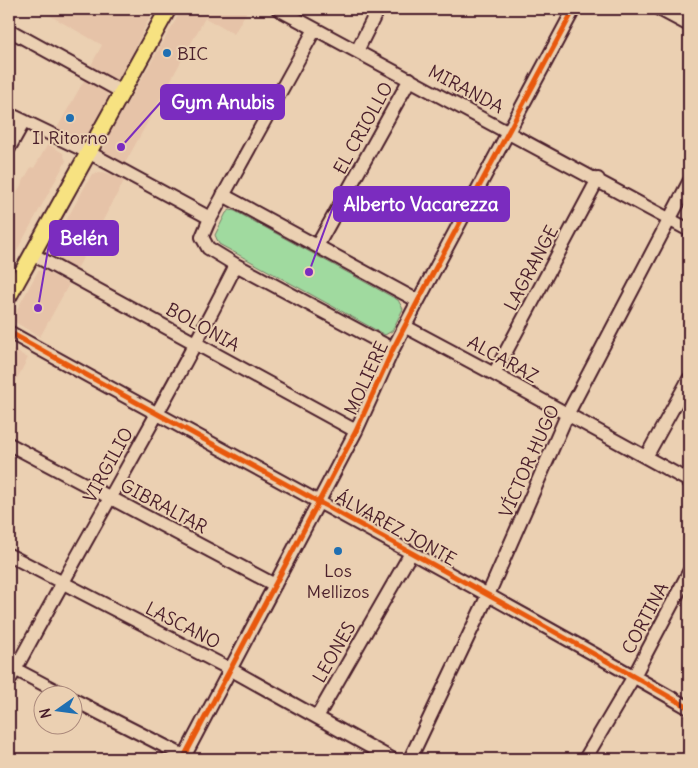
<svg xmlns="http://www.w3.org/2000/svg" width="698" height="768" font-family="Delius,sans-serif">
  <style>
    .built { fill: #e6c3a8 }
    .green { fill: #a0da9f; stroke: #757c65 }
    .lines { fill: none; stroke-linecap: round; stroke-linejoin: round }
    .minor-casing { stroke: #4a1f2b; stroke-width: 16 }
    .major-casing { stroke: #4a1f2b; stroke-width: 19 }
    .minor { stroke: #ebd0b2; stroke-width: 12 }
    .major { stroke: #f7e281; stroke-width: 15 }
    .cycleway-casing { stroke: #ebd0b2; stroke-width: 8 }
    .cycleway { stroke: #e8590c; stroke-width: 5 }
    .poi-dot { fill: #1f6fb2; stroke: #ebd0b2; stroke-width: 2 }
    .labels { text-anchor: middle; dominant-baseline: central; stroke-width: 4; stroke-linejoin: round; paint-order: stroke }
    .poi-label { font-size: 18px; fill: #4a1f2b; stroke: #ebd0b2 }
    .street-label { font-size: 18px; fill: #4a1f2b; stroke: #ebd0b2 }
    .leader { fill: none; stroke: #7b2cbf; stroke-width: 2 }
    .callout-dot { fill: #7b2cbf; stroke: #ebd0b2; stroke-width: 2 }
    .callout { fill: #7b2cbf; stroke: #7b2cbf; stroke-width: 2 }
    .callout-label { font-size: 19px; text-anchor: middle; font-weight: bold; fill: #fff }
  </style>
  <rect width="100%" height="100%" fill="#ebd0b2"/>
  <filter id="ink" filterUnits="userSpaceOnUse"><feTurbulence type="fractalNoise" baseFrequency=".02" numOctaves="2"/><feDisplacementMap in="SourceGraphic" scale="10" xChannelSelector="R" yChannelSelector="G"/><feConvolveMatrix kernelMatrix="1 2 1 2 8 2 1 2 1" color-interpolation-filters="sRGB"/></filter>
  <g filter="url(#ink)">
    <path class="built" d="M41,9H154L122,74L117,79L112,80L89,69L102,45L40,10Z
      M182,9H248L234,34L205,18L124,165L107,156L104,151L105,142Z
      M86,77L106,89L108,97L88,134L82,138L77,139L56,130Z
      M48,144L63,153L66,161L9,265V207L31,167L34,168Z
      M103,172L125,179L76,271L52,258L49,251L92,174Z
      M43,270L69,284L40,337L15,322L13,317L38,271Z
      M9,347L28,358L9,394Z"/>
    <path class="green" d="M230,210L235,211L398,300L403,309L392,331L385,335L219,244L215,235L226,213Z"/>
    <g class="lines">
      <g class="minor-casing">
        <path id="minor" d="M278,9L689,230
          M659,9L689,25
          M315,29L208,223L202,237L208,248L236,265L393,349
          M9,30L122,92
          M357,51L378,9
          M9,114L88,152L210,218
          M9,148L24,121
          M223,195L418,301
          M317,246L410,79
          M32,254L356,431
          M406,327L494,374L689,481
          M9,332C235,458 465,579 689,708
          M494,374L598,179
          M9,444L275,585
          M646,457L689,379
          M9,555L230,669L392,759
          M9,666L66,696
          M9,681C83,542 165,406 236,265
          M72,699L190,759
          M317,717L411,553
          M183,759L356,431L393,349L418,301L574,9
          M410,759L488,595L567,415L689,182
          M585,759L634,676L689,572"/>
      </g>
      <g class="major-casing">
        <path id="major" d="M9,296L168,9"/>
      </g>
      <use href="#minor" class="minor"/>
      <use href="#major" class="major"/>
      <g class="cycleway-casing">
        <path id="cycleway" d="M9,332C235,458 465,579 689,708
          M183,759L356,431L393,349L418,301L574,9"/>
      </g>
      <use href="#cycleway" class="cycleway"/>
    </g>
  </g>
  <g class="poi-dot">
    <circle cx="167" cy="53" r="5"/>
    <circle cx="70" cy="118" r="5"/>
    <circle cx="338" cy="551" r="5"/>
  </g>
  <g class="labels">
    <g class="poi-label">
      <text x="177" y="53" text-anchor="start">BIC</text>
      <text x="70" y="137">Il Ritorno</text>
      <text x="338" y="570">Los<tspan x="338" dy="21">Mellizos</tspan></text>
    </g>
    <g class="street-label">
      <text transform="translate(466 89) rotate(28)">MIRANDA</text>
      <text transform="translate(363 128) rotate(-61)">EL CRIOLLO</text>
      <text transform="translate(531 268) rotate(-62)">LAGRANGE</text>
      <text transform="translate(203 327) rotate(29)">BOLONIA</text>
      <text transform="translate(503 359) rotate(29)">ALCARAZ</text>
      <text transform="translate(366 378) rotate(-65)">MOLIERE</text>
      <text transform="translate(529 461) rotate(-66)">VÍCTOR HUGO</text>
      <text transform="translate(108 465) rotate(-61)">VIRGILIO</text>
      <text transform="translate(164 506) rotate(28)">GIBRALTAR</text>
      <text transform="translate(396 528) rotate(29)">ÁLVAREZ JONTE</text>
      <text transform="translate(645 618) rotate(-62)">CORTINA</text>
      <text transform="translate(183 625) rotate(27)">LASCANO</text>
      <text transform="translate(334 652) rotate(-60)">LEONES</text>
    </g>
  </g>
  <path class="leader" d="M121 147L161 102M309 272L334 204M38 308L50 238"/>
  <g class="callout-dot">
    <circle cx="121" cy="147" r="5"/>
    <circle cx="309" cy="272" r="5"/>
    <circle cx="38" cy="308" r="5"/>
  </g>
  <g class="callout">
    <rect x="161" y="85" width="123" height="34" rx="5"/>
    <rect x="334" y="187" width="175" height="34" rx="5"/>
    <rect x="50" y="221" width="68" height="34" rx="5"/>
  </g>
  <g class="callout-label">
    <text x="223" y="109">Gym Anubis</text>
    <text x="421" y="211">Alberto Vacarezza</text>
    <text x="84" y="245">Belén</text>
  </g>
  <rect width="698" height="768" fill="none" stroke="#ebd0b2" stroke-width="30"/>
  <rect x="15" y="15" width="668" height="738" fill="none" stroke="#4a1f2b" stroke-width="2" filter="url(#ink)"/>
  <g transform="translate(58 710) rotate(256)"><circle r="24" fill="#ebd0b2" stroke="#ab897c"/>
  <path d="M0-4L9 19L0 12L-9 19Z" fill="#1f6fb2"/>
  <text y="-8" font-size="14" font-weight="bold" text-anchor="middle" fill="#4a1f2b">N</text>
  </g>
</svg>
